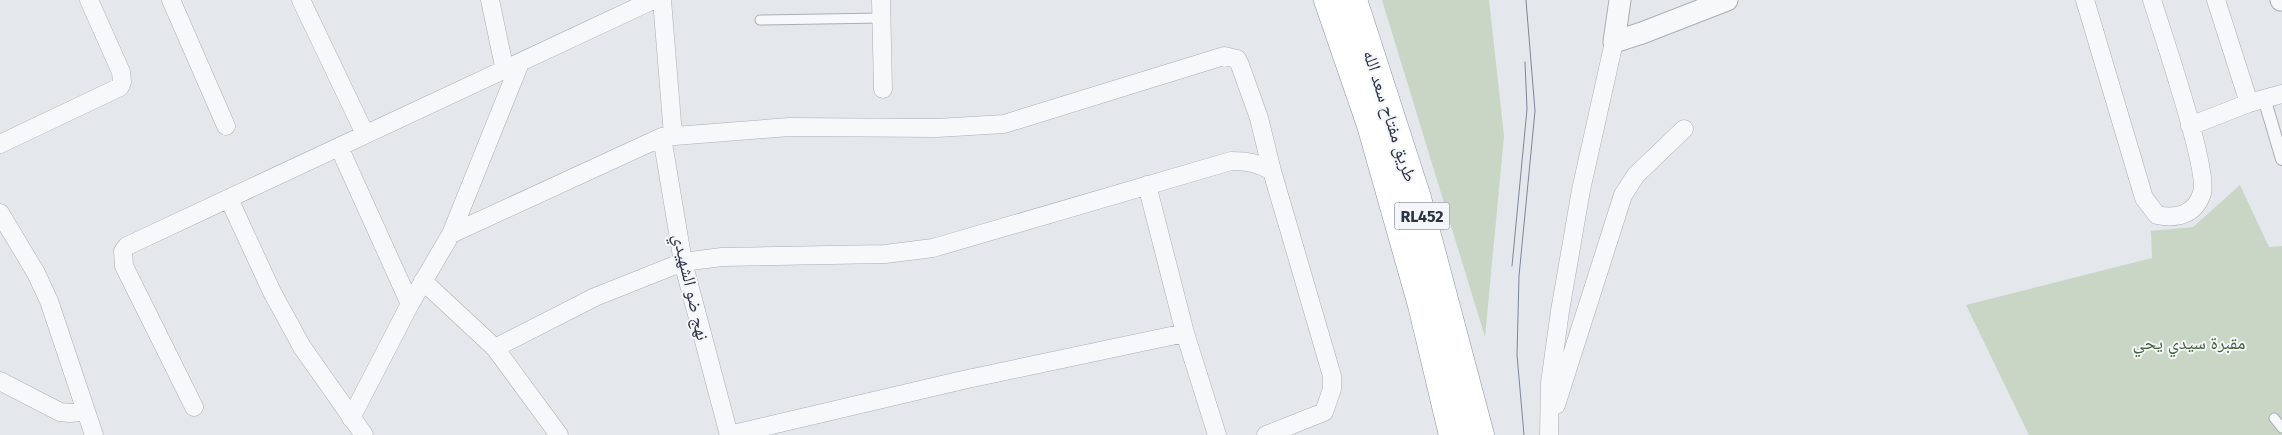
<svg xmlns="http://www.w3.org/2000/svg" width="2282" height="435" font-family="'Fira Sans','Noto Naskh Arabic',sans-serif">
  <style>
    .green { fill: #c9d6c5 }
    .lines { fill: none; stroke-linecap: round; stroke-linejoin: round }
    .service-casing { stroke: #a9aeb7; stroke-width: 11 }
    .pedestrian-casing { stroke: #a9aeb7; stroke-width: 14 }
    .minor-casing { stroke: #a9aeb7; stroke-width: 19 }
    .tertiary-casing { stroke: #a9aeb7; stroke-width: 23 }
    .trunk-casing { stroke: #8b94a3; stroke-width: 29 }
    .service { stroke: #f7f8fa; stroke-width: 9 }
    .pedestrian { stroke: #f7f8fa; stroke-width: 12 }
    .minor { stroke: #f7f8fa; stroke-width: 18 }
    .tertiary { stroke: #f7f8fa; stroke-width: 21 }
    .trunk { stroke: #fff; stroke-width: 28 }
    .tram { stroke: #7d8696; stroke-width: 1 }
    .labels { text-anchor: middle; dominant-baseline: central; stroke-width: 4; stroke-linejoin: round; paint-order: stroke }
    .shield { fill: #f4f6f9; stroke: #676e7b; stroke-width: 1 }
    .shield-label { font-size: 16px; font-weight: bold; fill: #2b3445 }
    .street-label { font-size: 18px; fill: #2b3445; stroke: #f4f6f9 }
    .park-label { font-size: 18px; fill: #3f6138; stroke: #f4f6f9 }
  </style>
  <rect width="100%" height="100%" fill="#e4e7ec"/>
  <path class="green" d="M1382,0H1489L1504,136L1485,337Z
    M2240,185L2269,247L2282,246V435H2029L1966,305L2152,258L2151,231L2193,227Z"/>
  <g class="lines">
    <g class="service-casing">
      <path id="service" d="M760,20L882,18
        M2274,418L2282,428"/>
    </g>
    <g class="pedestrian-casing">
      <path id="pedestrian" d="M2264,98L2282,159"/>
    </g>
    <g class="minor-casing">
      <path id="minor" d="M171,0L226,126
        M301,0L365,134
        M490,0L505,71
        M662,0L673,135
        M881,0L883,89
        M2085,0L2144,198L2157,215C2177,219 2195,215 2202,193C2209,169 2162,32 2152,0
        M2216,0L2249,103
        M2190,126L2249,103L2282,94
        M662,137L683,262L729,435
        M0,144L120,87L122,82L121,72L89,0
        M339,147L410,304
        M1147,185L1185,333L1217,435
        M229,199L272,292L302,347L364,435
        M0,213L36,273L49,301L94,435
        M451,234L662,137L789,127L937,128L1004,124L1224,56L1237,59L1240,65L1259,118L1272,171
        M423,281L495,348L559,435
        M495,348L595,297L683,262L722,257L885,254L933,248L1231,161C1247,161 1258,163 1272,171L1332,376V389L1324,412L1266,435
        M0,381L60,412L70,413L84,411
        M1556,405L1623,195L1636,175L1684,129
        M194,407L124,266L123,251L127,246L653,0
        M351,418L410,304L451,234L520,63
        M729,435L963,380L1185,333
        M1549,435L1550,383L1560,311L1581,190L1614,42"/>
    </g>
    <g class="tertiary-casing">
      <path id="tertiary" d="M1620,0L1614,42L1642,33L1727,0
        M2281,0H2282"/>
    </g>
    <g class="trunk-casing">
      <path id="trunk" d="M1328,0L1371,125L1422,305L1453,435
        M1353,0L1417,198L1480,435"/>
    </g>
    <use href="#service" class="service"/>
    <use href="#pedestrian" class="pedestrian"/>
    <use href="#minor" class="minor"/>
    <use href="#tertiary" class="tertiary"/>
    <use href="#trunk" class="trunk"/>
    <path class="tram" d="M1512,266L1527,109L1525,62
      M1524,435L1517,355L1519,276L1535,111L1526,0"/>
  </g>
  <g class="labels">
    <rect class="shield" x="1394.5" y="202.5" width="55" height="27" rx="4"/>
    <g class="shield-label">
      <text x="1422" y="216">RL452</text>
    </g>
    <g class="street-label">
      <text transform="translate(1390 116) rotate(72)">طريق مفتاح سعد الله</text>
      <text transform="translate(691 287) rotate(77)">نهج ضو الشهيدي</text>
    </g>
    <g class="park-label">
      <text x="2189" y="343">مقبرة سيدي يحي</text>
    </g>
  </g>
</svg>
